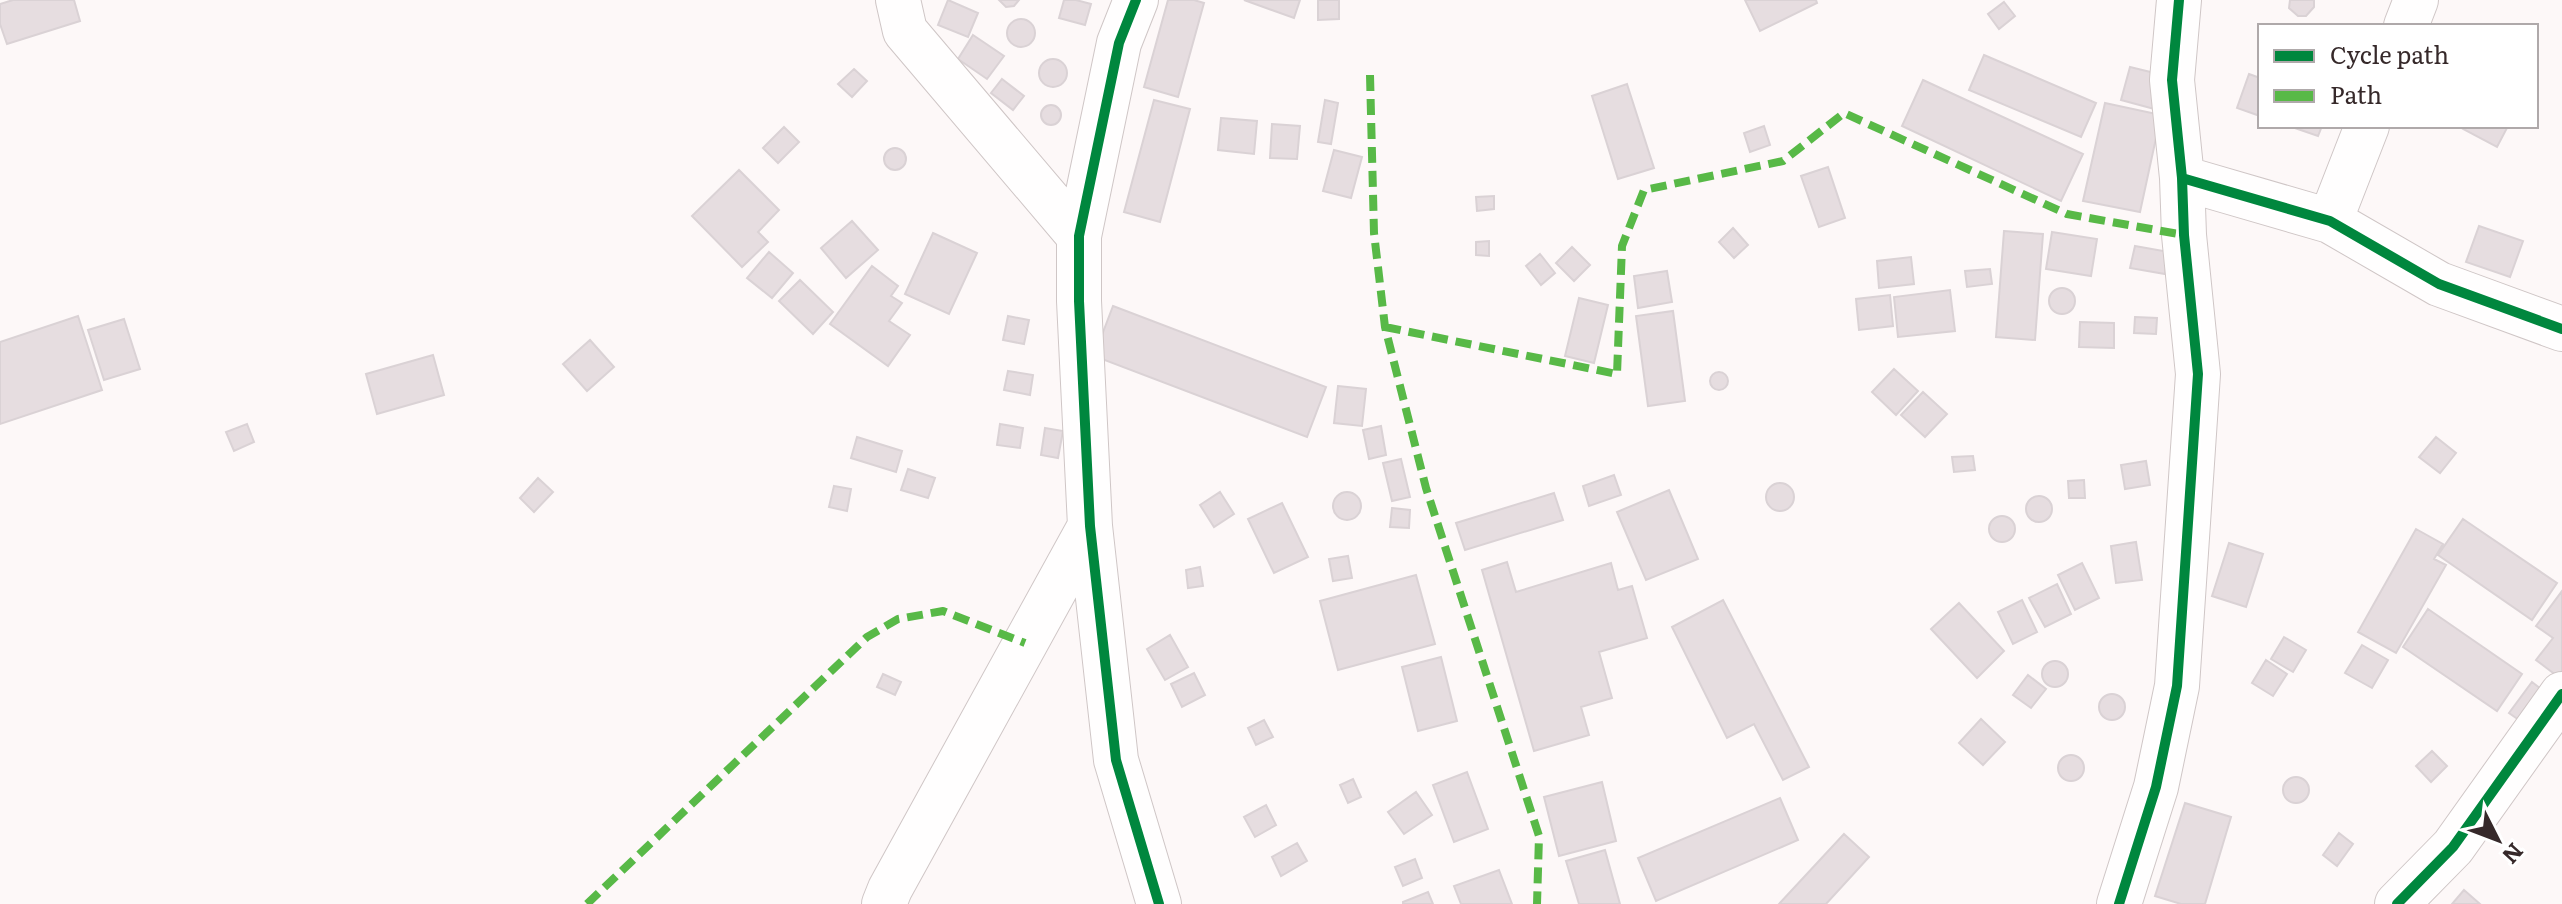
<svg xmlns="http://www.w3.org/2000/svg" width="2562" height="904" font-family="Literata,serif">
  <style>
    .building { fill: #e6dde0; stroke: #dad2d5; stroke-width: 2 }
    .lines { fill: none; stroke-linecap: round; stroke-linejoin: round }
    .street-casing { stroke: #cfc6c6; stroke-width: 46 }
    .street { stroke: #fffefe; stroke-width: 44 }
    .quiet { stroke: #58b947; stroke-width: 8; stroke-dasharray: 16 8; stroke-linecap: butt }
    .cycleway-casing { stroke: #fff; stroke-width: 15 }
    .cycleway { stroke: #00873e; stroke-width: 10 }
  </style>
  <rect width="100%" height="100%" fill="#fdf8f8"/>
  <path class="building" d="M13,0H74L80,21L7,44L0,24V4Z
    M948,0L978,13L968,37L938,25Z
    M999,0H1019L1014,6L1006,7Z
    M1064,0H1076L1091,4L1085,25L1059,18Z
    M1168,0H1194L1204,3L1178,97L1144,87Z
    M1244,0H1300L1294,18Z
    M1318,0H1339V19L1318,20Z
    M1745,0H1816L1817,3L1760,31Z
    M2290,0H2314V7L2306,16H2298L2289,8Z
    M2004,2L2015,16L1999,29L1988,14Z
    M1007 33a14 14 0 1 1 28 0a14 14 0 1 1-28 0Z
    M973,35L1004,56L987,79L958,59Z
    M1984,55L2096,103L2081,137L1969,90Z
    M1039 73a14 14 0 1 1 28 0a14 14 0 1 1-28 0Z
    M2130,67L2167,76L2158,110L2121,100Z
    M854,69L867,81L852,97L838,84Z
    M2249,74L2260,78V116L2237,108Z
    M1002,79L1024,96L1013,110L991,93Z
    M1923,80L2083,154L2061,201L1902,126Z
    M1627,84L1654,168L1618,179L1592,96Z
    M1154,100L1190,109L1160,222L1124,212Z
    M1325,100L1338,103L1331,144L1318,142Z
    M2105,103L2161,115L2140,212L2083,201Z
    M1041 115a10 10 0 1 1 20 0a10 10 0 1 1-20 0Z
    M1221,118L1257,121L1254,154L1218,150Z
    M1272,124L1300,126L1297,159L1270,158Z
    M1764,126L1770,145L1750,152L1744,133Z
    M2289,126H2322L2318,136Z
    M2465,126H2508L2497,147L2463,129Z
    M784,127L799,142L778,163L763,148Z
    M884 159a11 11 0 1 1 22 0a11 11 0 1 1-22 0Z
    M1334,150L1362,157L1351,198L1323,191Z
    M1828,167L1845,218L1819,227L1801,176Z
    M739,170L779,210L758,232L768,242L742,267L692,216Z
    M1494,196V209L1477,211L1476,197Z
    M852,221L878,250L846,278L821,248Z
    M2479,226L2523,241L2510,277L2466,262Z
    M1733,228L1748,245L1734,258L1719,242Z
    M2004,231L2043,234L2035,340L1996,337Z
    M2052,232L2097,239L2091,276L2046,269Z
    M933,233L977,253L949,314L905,294Z
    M1489,241V256L1476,255V242Z
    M2135,246L2169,252L2165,274L2130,268Z
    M1572,247L1590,265L1574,281L1556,263Z
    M769,252L793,273L772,298L747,278Z
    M1540,254L1555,273L1541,285L1526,266Z
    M1911,257L1914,284L1879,288L1877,261Z
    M872,266L898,286L891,296L902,303L889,321L910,335L888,366L830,324Z
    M1990,269L1992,284L1967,287L1965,271Z
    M1667,271L1672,302L1638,308L1634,276Z
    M800,280L833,312L813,334L779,301Z
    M2049 301a13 13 0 1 1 26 0a13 13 0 1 1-26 0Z
    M1950,290L1955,331L1898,337L1894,297Z
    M1890,295L1893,326L1859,330L1856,299Z
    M1579,298L1608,305L1594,363L1565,356Z
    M1113,306L1326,387L1307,437L1094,356Z
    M1673,311L1685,401L1648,406L1636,316Z
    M78,316L102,390L0,424V342Z
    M1008,316L1029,320L1024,344L1003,340Z
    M2135,317L2157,318L2156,334L2134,333Z
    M124,319L140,369L104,380L88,330Z
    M2080,322L2114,323V348L2079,347Z
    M590,340L614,367L587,391L563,364Z
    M433,355L444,395L377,414L366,374Z
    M1894,369L1918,391L1896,415L1872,392Z
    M1008,371L1033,375L1030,395L1004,390Z
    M1710 381a9 9 0 1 1 18 0a9 9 0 1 1-18 0Z
    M1338,386L1366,389L1362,426L1334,423Z
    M1923,392L1947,414L1925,437L1901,415Z
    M247,424L254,442L234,451L226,432Z
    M1000,424L1023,428L1020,448L997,445Z
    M1381,426L1386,455L1369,459L1363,430Z
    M1045,428L1063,431L1058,458L1041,455Z
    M857,437L902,451L896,472L851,458Z
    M2436,437L2456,453L2440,473L2419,457Z
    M1973,456L1975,470L1954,472L1952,457Z
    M1401,459L1410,497L1392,501L1383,463Z
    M2146,461L2150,485L2125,489L2121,465Z
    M908,469L935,478L928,498L901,490Z
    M1614,475L1621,495L1589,506L1583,486Z
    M538,478L553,492L534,512L520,498Z
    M2084,480L2085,498H2069L2068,481Z
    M1766 497a14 14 0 1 1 28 0a14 14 0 1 1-28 0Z
    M834,486L851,489L847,511L829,507Z
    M1669,490L1698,559L1646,580L1617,512Z
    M1220,492L1234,514L1214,527L1200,505Z
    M1333 506a14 14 0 1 1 28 0a14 14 0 1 1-28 0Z
    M1554,493L1563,520L1465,550L1456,523Z
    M2026 509a13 13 0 1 1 26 0a13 13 0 1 1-26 0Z
    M1282,503L1308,557L1274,573L1248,519Z
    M1392,508L1410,510L1409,528L1390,527Z
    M1989 529a13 13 0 1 1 26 0a13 13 0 1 1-26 0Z
    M2463,519L2557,583L2532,620L2438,555Z
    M2416,529L2443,544L2434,559L2446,565L2396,653L2358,632Z
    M2136,542L2142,580L2116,583L2111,546Z
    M2229,543L2263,554L2246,607L2212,596Z
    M1348,556L1352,578L1333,581L1329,559Z
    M1507,562L1516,592L1611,563L1618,590L1632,586L1647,638L1599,652L1612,698L1581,707L1589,735L1534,751L1482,570Z
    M2082,563L2099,598L2075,610L2058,575Z
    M1200,567L1203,586L1188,588L1186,570Z
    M1416,575L1435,644L1338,670L1320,601Z
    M2057,584L2071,614L2045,627L2029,598Z
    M2562,591V678L2561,679L2536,660L2553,638L2536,626Z
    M1723,600L1809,767L1783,780L1754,724L1727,738L1672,627Z
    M2022,600L2037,632L2013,644L1998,612Z
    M1959,603L2004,651L1977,678L1931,629Z
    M2428,609L2522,674L2497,711L2403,647Z
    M1170,635L1188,667L1165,680L1147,649Z
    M2284,637L2306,650L2293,672L2271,659Z
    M2362,645L2388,660L2372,688L2345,673Z
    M1441,657L1457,721L1418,731L1402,667Z
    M2266,660L2287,674L2273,696L2252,683Z
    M2042 674a13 13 0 1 1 26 0a13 13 0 1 1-26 0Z
    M1194,673L1205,695L1182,707L1171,684Z
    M883,674L901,682L895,695L877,687Z
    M2028,675L2046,689L2031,708L2013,695Z
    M2532,682L2549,695L2526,725L2509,713Z
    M2099 707a13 13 0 1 1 26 0a13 13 0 1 1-26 0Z
    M1981,719L2005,742L1983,765L1959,743Z
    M1264,720L1273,737L1256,745L1248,728Z
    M2432,751L2447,766L2431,782L2416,766Z
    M2058 768a13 13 0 1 1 26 0a13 13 0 1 1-26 0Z
    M1467,772L1488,829L1454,842L1433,785Z
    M2283 790a13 13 0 1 1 26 0a13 13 0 1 1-26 0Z
    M1353,779L1361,797L1348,803L1340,785Z
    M1602,782L1616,841L1559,856L1544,797Z
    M1416,792L1432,815L1404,834L1388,812Z
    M1780,798L1798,840L1656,901L1638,858Z
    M2185,803L2231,817L2205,904H2181L2155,896Z
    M1266,805L1276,825L1255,837L1244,817Z
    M2339,833L2353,844L2337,866L2323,855Z
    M1844,834L1869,857L1826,904H1779Z
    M1297,843L1307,861L1281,876L1272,857Z
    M1605,850L1620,904H1579L1566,861Z
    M1415,859L1422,878L1403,886L1395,867Z
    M1499,870L1512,904H1461L1454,886Z
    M2464,890L2480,904H2452Z
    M1428,892L1433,904H1403V902Z"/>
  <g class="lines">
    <g class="street-casing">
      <path id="street" d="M898,0L905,31L1079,236
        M1136,0L1119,43L1079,236V301L1090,526L1116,760L1159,904
        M2406,26L2416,0
        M2182,178L2330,221L2439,284L2562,329
        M2330,221L2367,126
        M884,904L890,889L1090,526
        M2119,904L2156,787L2177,686L2198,374L2184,235L2182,178L2172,80L2179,0
        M2397,904L2453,847L2562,694"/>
    </g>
    <use href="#street" class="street"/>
    <path class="quiet" d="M1370,75L1374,233L1385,327L1426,488L1539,836L1537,904
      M1385,327L1617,374L1622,246L1644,190L1783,161L1844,113L2067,214L2184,235
      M587,904L867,637L898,619L943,611L1025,643"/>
    <g class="cycleway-casing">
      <path id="cycleway" d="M1136,0L1119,43L1079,236V301L1090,526L1116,760L1159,904
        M2182,178L2330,221L2439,284L2562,329
        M2119,904L2156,787L2177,686L2198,374L2184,235L2182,178L2172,80L2179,0
        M2397,904L2453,847L2562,694"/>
    </g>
    <use href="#cycleway" class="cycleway"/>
  </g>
  <rect x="2258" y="24" width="280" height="104" fill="#ffffff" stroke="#afa9aa" stroke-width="2"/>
  <rect x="2274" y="50" width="40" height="12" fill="#00873e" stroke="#afa9aa" stroke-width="2"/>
  <text x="2330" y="64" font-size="24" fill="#36292a">Cycle path</text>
  <rect x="2274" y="90" width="40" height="12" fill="#58b947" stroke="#afa9aa" stroke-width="2"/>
  <text x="2330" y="104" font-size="24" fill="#36292a">Path</text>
  <g transform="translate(2498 840) rotate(132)" stroke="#ffffff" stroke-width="6" paint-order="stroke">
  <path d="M0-6L14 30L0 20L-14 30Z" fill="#36292a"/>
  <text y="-12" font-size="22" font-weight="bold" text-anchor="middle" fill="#36292a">N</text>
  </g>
</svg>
